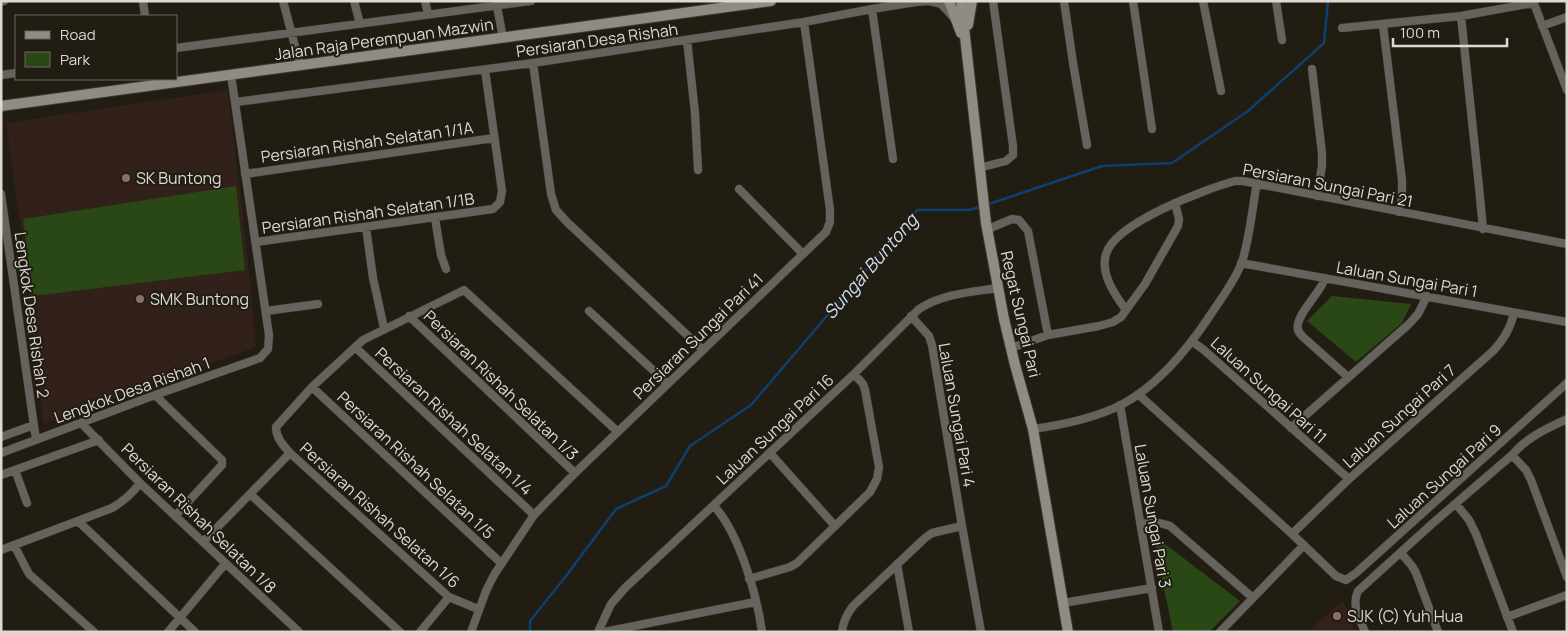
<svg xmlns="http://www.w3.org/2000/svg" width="1568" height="633" font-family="Manrope,sans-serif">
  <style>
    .education { fill: #32201a }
    .green { fill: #294815 }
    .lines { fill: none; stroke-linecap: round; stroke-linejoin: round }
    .stream { stroke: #0c4070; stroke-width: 2.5 }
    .minor-casing { stroke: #3c372e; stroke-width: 9 }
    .secondary-casing { stroke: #3c372e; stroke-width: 12 }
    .minor { stroke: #66635e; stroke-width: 8 }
    .secondary { stroke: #908b83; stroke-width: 10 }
    .education-dot { fill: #8d6e63; stroke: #221d13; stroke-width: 2 }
    .labels { text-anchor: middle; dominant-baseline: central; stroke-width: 4; stroke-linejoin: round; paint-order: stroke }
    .street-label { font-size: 16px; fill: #dcdad3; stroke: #221d13 }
    .poi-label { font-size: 16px; fill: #dcdad3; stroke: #221d13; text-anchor: start }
    .water-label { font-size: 18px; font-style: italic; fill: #cfdff1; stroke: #221d13 }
  </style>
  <rect width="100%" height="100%" fill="#221d13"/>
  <path class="education" d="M228,90L245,233L256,347L43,424L24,250L6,123Z
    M1343,600L1355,632H1307Z"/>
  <path class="green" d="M236,186L245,270L33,296L23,219Z
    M1332,296L1411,304L1402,323L1356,362L1307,321Z
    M1153,535L1240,601L1209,632H1173Z"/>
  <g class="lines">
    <path class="stream" d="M986,205L1102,166L1172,163L1248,111L1324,43L1328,1
      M530,632V621L566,576L616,509L666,486L690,446L751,405L917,210H969L980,207"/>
    <g class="minor-casing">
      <path id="minor" d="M143,1L145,16
        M283,1L300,65
        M354,1L360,24
        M425,1L428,14
        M496,1L503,38
        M1064,1L1073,63L1087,145
        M1133,1L1152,129
        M1203,1L1221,91
        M1276,1L1282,40
        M1533,1L1567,90
        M1,2L4,1
        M872,9L893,159
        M1461,16L1479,187L1483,229
        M1383,25L1402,180V197L1399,212
        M1542,26L1567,17
        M1342,28L1461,16L1533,3
        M687,40L695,113L698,170
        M176,48L531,1
        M533,63L551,194L556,210L567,222L703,350
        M1312,69L1322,153V166L1317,196
        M1,75L16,73
        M236,102L533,63L804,22L872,9L916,2L928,1L938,3L942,5L953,17
        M979,168L1006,161L1013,155V146L993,1
        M245,174L494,138
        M739,189L803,254
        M1,194L36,440
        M435,218L441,255L446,269
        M366,227L373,278L384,328
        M988,229L1012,219L1019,220L1028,231L1048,335
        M256,242L493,209L500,202L502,191L485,70
        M1241,263L1567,322
        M1325,278C1321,293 1294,316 1298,330C1299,333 1301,335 1303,337L1348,377
        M1126,310C1115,295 1100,274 1106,254C1115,223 1205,189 1235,181H1243L1567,244
        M266,311L318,304
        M589,311L668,384
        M409,316L575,473
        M911,316L929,336L932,345L962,526L981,632
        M1193,342L1204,350L1349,479
        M355,347L534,515
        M1011,348L1048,335L1099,326L1113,322L1121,317L1145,284L1178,226L1179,219L1175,203
        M312,387L501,563
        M1138,394L1292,534L1336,576L1346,580L1356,573L1567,383
        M155,395L222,460V465L175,516
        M1120,405L1159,632
        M81,423L140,483L299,632
        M1291,428L1409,324L1418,314L1427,296
        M1033,429C1062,425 1095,418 1121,405C1159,385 1188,349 1211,314C1221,299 1236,279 1242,262C1250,237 1252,209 1257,183
        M1,437L34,425
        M1,453L155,395L260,358L268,349L269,335L231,75
        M290,453L250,494L400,632
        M770,453L835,526
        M1512,455L1526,470L1531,480L1567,577
        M15,470L27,503
        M1,475L99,440
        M1456,504L1469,520L1476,534L1513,632
        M714,506C739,533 757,595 762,632
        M78,521L195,632
        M1141,524C1152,521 1160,522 1170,526L1253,598
        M1292,534L1349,479L1493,351C1504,339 1510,329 1514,313
        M203,542L250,494
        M14,545L29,574L94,632
        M1,550L112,508C124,501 132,494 140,483
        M1401,553L1412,566L1416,573L1438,632
        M897,564L909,632
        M749,579L790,567L797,563L870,492L877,479L879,467L865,390L863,384L854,374
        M1063,603L1152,588
        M478,609L449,597L290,453C283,445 276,438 276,427L312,387L363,340L464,290L618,432
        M1507,617L1567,595
        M168,632L225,564
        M420,632L449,597
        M471,632L486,591L494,575L534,515L575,473L826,232L830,222V210L804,22
        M598,632L611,604L625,588L854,374L919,309C942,294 971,292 998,288
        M604,632L755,602
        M842,632C843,621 847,614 853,606L925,538L932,533L962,526
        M1220,632L1304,545
        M1365,632C1360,619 1351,605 1358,591L1433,523L1512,455C1527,437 1546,429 1567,419"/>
    </g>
    <g class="secondary-casing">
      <path id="secondary" d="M949,1L961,33
        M961,1L986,223L1004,319L1015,365L1033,429L1068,632
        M968,25L972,1
        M1,106L771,1"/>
    </g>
    <use href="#minor" class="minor"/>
    <use href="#secondary" class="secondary"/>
  </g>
  <g class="education-dot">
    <circle cx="126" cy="178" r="5"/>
    <circle cx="140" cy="299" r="5"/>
    <circle cx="1337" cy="616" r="5"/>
  </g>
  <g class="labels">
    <g class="street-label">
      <text transform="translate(384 39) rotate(-8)">Jalan Raja Perempuan Mazwin</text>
      <text transform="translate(597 40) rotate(-8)">Persiaran Desa Rishah</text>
      <text transform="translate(367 142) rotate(-8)">Persiaran Rishah Selatan 1/1A</text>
      <text transform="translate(1328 185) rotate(11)">Persiaran Sungai Pari 21</text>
      <text transform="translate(368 213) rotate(-8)">Persiaran Rishah Selatan 1/1B</text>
      <text transform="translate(1407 279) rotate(10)">Laluan Sungai Pari 1</text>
      <text transform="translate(1021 314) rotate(77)">Regat Sungai Pari</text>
      <text transform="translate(32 315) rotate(82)">Lengkok Desa Rishah 2</text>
      <text transform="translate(698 336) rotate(-44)">Persiaran Sungai Pari 41</text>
      <text transform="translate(501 385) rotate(44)">Persiaran Rishah Selatan 1/3</text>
      <text transform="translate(132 390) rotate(-20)">Lengkok Desa Rishah 1</text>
      <text transform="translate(1269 390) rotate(42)">Laluan Sungai Pari 11</text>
      <text transform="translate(957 415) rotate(80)">Laluan Sungai Pari 4</text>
      <text transform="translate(1399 416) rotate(-42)">Laluan Sungai Pari 7</text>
      <text transform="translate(454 421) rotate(43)">Persiaran Rishah Selatan 1/4</text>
      <text transform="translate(775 429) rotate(-43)">Laluan Sungai Pari 16</text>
      <text transform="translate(416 465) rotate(43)">Persiaran Rishah Selatan 1/5</text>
      <text transform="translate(1444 476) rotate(-42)">Laluan Sungai Pari 9</text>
      <text transform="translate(380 515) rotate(42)">Persiaran Rishah Selatan 1/6</text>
      <text transform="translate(1153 516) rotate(80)">Laluan Sungai Pari 3</text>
      <text transform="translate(199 518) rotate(44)">Persiaran Rishah Selatan 1/8</text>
    </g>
    <g class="poi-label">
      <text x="136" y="178">SK Buntong</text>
      <text x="150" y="299">SMK Buntong</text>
      <text x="1347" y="616">SJK (C) Yuh Hua</text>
    </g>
    <g class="water-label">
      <text transform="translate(870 266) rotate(-49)">Sungai Buntong</text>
    </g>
  </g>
  <rect width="1568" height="633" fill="none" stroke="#dcdad3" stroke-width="5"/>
  <rect x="15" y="15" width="162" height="65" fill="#221d13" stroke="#6c6960"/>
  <rect x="25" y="31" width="25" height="8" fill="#908b83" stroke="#6c6960"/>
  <text x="60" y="40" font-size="15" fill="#dcdad3">Road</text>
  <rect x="25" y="52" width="25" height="15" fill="#294815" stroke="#6c6960"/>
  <text x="60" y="65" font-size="15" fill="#dcdad3">Park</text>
  <path d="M1393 38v8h114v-8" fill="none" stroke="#dcdad3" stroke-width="2.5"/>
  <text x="1400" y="38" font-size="15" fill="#dcdad3" stroke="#221d13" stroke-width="4" paint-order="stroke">100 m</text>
</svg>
